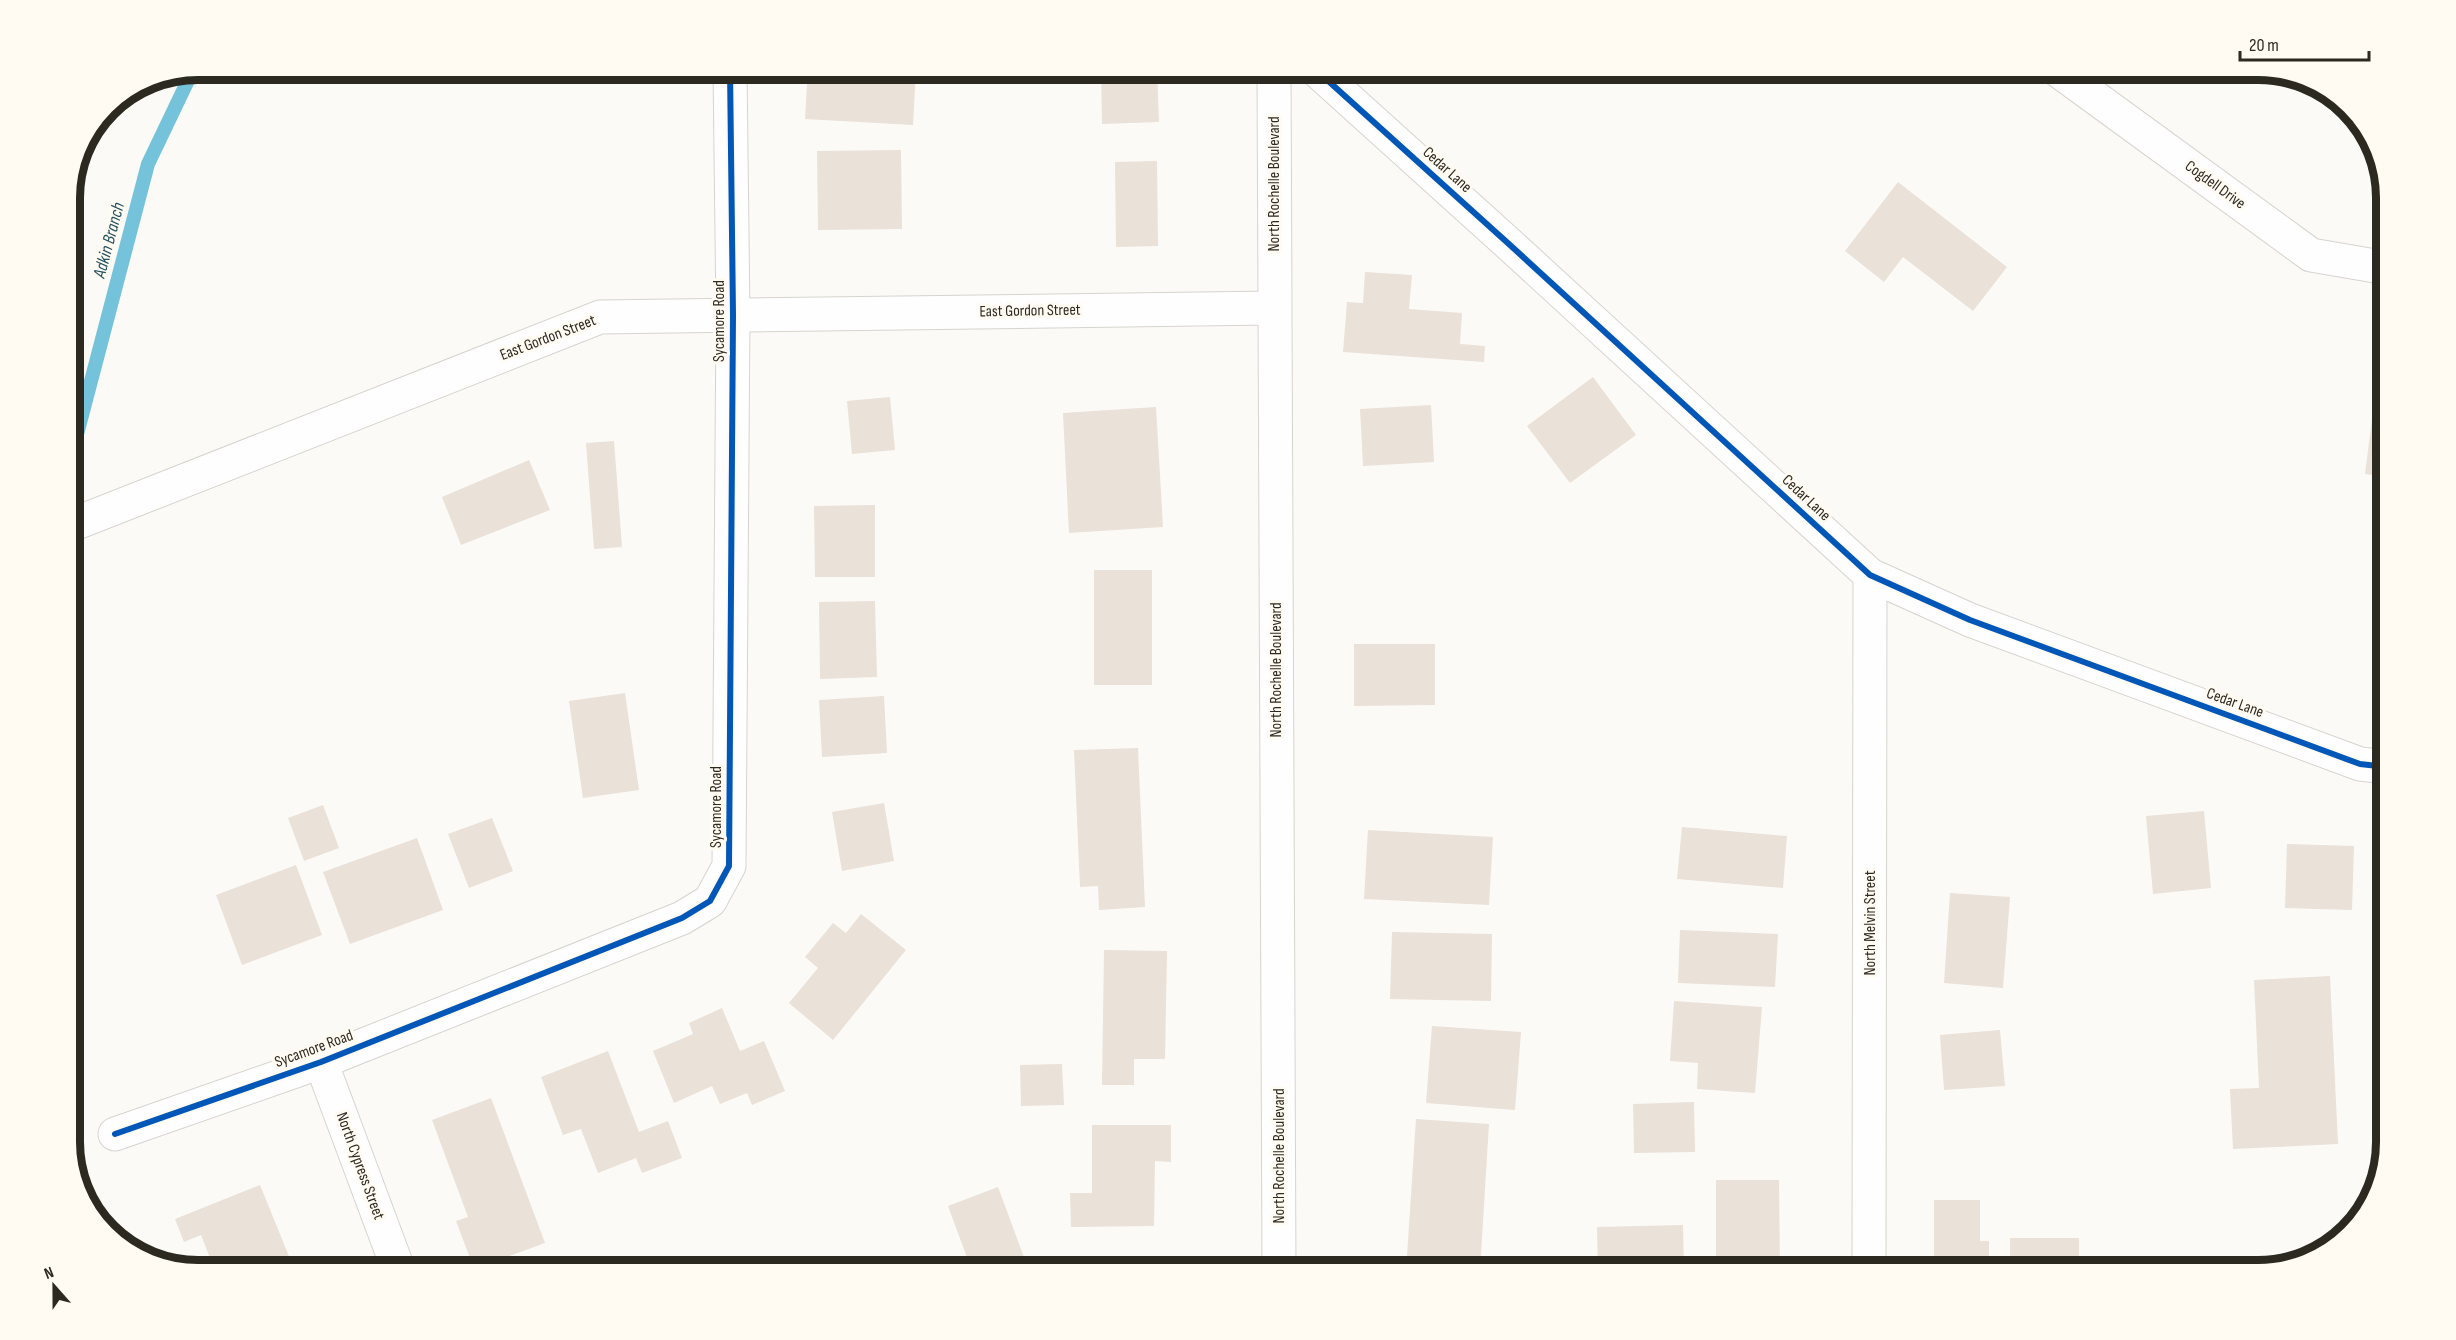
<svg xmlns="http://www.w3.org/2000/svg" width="2456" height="1340" font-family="'Sofia Sans Condensed',sans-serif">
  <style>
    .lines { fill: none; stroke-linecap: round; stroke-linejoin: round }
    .stream { stroke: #74c3da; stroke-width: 14 }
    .building { fill: #eae1d8 }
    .street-casing { stroke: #d6d4ce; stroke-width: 35 }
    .street { stroke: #fffefe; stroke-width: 33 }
    .cycleway-casing { stroke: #fffbf3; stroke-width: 10 }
    .cycleway { stroke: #0057b8; stroke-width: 6 }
    .labels { text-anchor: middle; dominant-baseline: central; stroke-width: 6; stroke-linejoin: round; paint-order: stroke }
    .street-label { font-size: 16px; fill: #2c2921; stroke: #fffbf3 }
    .water-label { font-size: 18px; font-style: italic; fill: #225160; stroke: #fffbf3 }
    .rim { fill: none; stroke: #2c2921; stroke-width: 8 }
  </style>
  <rect width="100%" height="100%" fill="#fcfaf6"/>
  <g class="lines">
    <path class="stream" d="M70,461L148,164L193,70"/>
  </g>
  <path class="building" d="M808,69H916L913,125L805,119Z
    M1101,69H1157L1159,122L1102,124Z
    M901,150L902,229L818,230L817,151Z
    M1157,161L1158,246L1116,247L1115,162Z
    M1898,182L2007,267L1973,311L1903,257L1884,282L1845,251Z
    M1365,272L1412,275L1409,309L1462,313L1460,344L1485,346L1484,362L1343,352L1347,302L1363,303Z
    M1593,377L1636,435L1570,483L1527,426Z
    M890,397L895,450L852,454L847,401Z
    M2374,404L2387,406V477L2365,474Z
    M1431,405L1434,462L1363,466L1360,409Z
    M1156,407L1163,527L1069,533L1063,413Z
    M614,441L622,547L594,549L586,443Z
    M529,460L550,510L461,545L442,497Z
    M875,505V577H815L814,506Z
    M1094,570H1152V685H1094Z
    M875,601L877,677L820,679L819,602Z
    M1354,644H1435V705L1354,706Z
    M625,693L639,790L583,798L569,701Z
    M884,696L887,753L822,757L819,700Z
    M1138,748L1145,907L1099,910L1098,886L1080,887L1074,750Z
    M884,803L894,861L842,871L832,812Z
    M323,805L339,848L304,861L288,818Z
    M2204,811L2211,888L2153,894L2146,816Z
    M492,818L513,871L469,888L448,834Z
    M1682,827L1787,836L1783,888L1677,879Z
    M1368,830L1493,837L1489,905L1364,899Z
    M417,838L443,910L350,944L323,872Z
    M2287,844L2354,846L2352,910L2285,908Z
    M296,865L322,935L242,965L216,895Z
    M1950,893L2010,897L2003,988L1944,983Z
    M861,914L906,950L833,1040L789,1003L818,968L805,957L833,923L846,933Z
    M1680,930L1778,934L1775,987L1678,983Z
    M1392,932L1492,934L1491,1001L1390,999Z
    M1104,950L1167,951L1165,1059H1134V1085H1102Z
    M2330,976L2338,1144L2233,1149L2230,1089L2259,1088L2254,980Z
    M1674,1001L1762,1007L1755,1093L1697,1089L1698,1063L1670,1061Z
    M722,1008L740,1051L764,1041L785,1091L752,1105L747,1093L720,1104L712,1086L674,1103L653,1051L693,1034L689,1023Z
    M1432,1026L1521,1032L1515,1110L1426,1103Z
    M2000,1030L2005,1086L1944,1090L1940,1035Z
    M608,1051L639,1132L668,1121L682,1158L642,1173L636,1158L598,1173L581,1129L563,1135L541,1077Z
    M1062,1064L1064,1105L1021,1106L1020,1065Z
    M491,1098L545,1243L474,1269L456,1221L468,1217L432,1120Z
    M1694,1102L1695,1152L1634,1153L1633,1104Z
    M1416,1119L1489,1124L1480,1271H1406Z
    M1092,1125H1171V1162L1155,1161L1154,1226L1071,1227L1070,1193H1092Z
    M1716,1180H1779L1780,1271H1716Z
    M260,1185L295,1271H215L201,1235L184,1242L175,1219Z
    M998,1187L1025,1260L999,1271H972L948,1206Z
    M1934,1200H1980V1241H1989V1271H1934Z
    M1683,1225L1684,1271H1598L1597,1227Z
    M2010,1238H2079V1271H2010Z"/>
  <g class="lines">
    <g class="street-casing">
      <path id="street" d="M1274,69L1279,1271
        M1315,69L1510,245L1870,575L1970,620L2360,764L2387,767
        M2056,69L2311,255L2387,268
        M69,526L600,317L1275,308
        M321,1062L399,1271
        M115,1134L321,1062L682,918L710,901L729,866L733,315L730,69
        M1869,1271L1870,575"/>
    </g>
    <use href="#street" class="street"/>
    <g class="cycleway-casing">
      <path id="cycleway" d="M1315,69L1510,245L1870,575L1970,620L2360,764L2387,767
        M115,1134L321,1062L682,918L710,901L729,866L733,315L730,69"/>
    </g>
    <use href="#cycleway" class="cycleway"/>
  </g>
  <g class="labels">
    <g class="street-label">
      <text transform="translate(1447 170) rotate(42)">Cedar Lane</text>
      <text transform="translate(1274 184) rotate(-90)">North Rochelle Boulevard</text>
      <text transform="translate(2215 185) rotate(36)">Cogdell Drive</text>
      <text transform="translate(1030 311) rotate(-1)">East Gordon Street</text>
      <text transform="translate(719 321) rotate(-90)">Sycamore Road</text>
      <text transform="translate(548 338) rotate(-21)">East Gordon Street</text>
      <text transform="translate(1806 498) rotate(43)">Cedar Lane</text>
      <text transform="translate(1276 670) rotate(-90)">North Rochelle Boulevard</text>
      <text transform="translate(2235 703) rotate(20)">Cedar Lane</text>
      <text transform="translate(716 807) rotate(-90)">Sycamore Road</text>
      <text transform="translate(1870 923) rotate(-90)">North Melvin Street</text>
      <text transform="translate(314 1049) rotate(-20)">Sycamore Road</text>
      <text transform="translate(1279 1156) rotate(-90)">North Rochelle Boulevard</text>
      <text transform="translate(360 1166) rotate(70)">North Cypress Street</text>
    </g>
    <g class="water-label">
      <text transform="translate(109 240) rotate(-75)">Adkin Branch</text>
    </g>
  </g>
  <path d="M0 0H2456V1340H0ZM198 80H2258A118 118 0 0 1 2376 198V1142A118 118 0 0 1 2258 1260H198A118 118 0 0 1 80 1142V198A118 118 0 0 1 198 80Z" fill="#fffbf3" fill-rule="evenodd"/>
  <path class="rim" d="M198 80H2258A118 118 0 0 1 2376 198V1142A118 118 0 0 1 2258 1260H198A118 118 0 0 1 80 1142V198A118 118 0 0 1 198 80Z"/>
  <g transform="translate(54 1286) rotate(339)" stroke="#fffbf3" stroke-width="4.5" paint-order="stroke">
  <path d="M0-4.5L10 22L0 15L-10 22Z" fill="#2c2921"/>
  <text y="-9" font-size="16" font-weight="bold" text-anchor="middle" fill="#2c2921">N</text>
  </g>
  <path d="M2240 51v9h129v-9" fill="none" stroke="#2c2921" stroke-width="3"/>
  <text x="2249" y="51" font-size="18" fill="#2c2921" stroke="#fffbf3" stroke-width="4.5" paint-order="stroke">20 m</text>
</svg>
